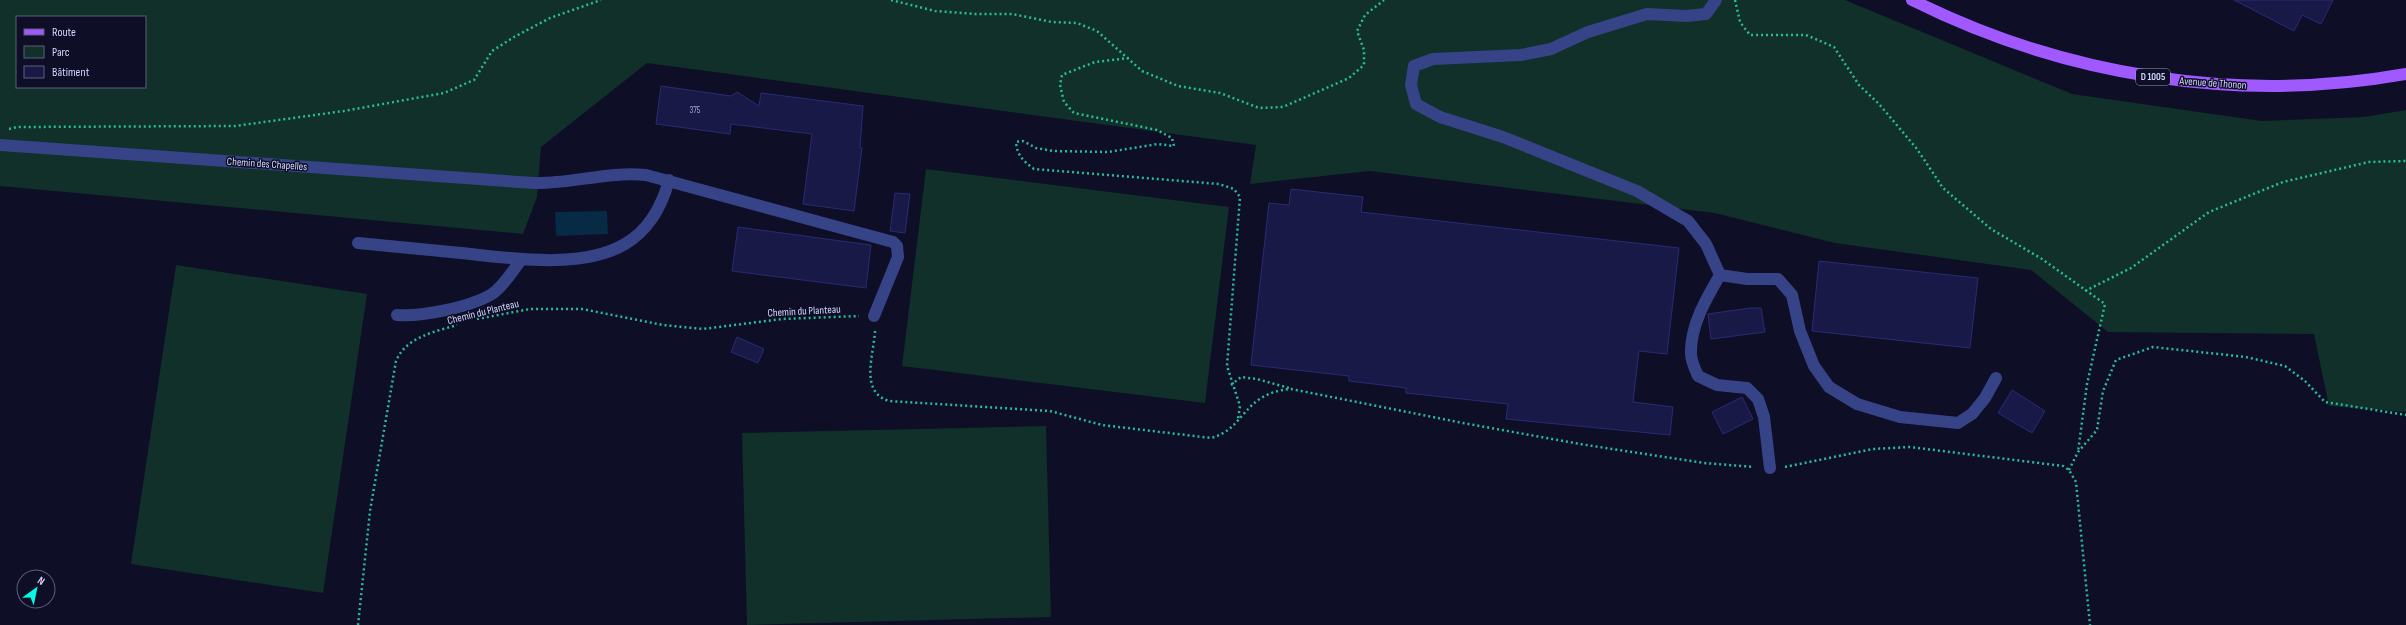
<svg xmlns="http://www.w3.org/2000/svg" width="2406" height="625" font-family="'Sofia Sans Condensed',sans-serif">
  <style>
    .green { fill: #103029; fill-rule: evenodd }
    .water { fill: #072a45 }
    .building { fill: #191948; stroke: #2a2a75 }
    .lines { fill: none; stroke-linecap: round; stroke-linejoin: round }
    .path { stroke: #29bd96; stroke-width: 2.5; stroke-dasharray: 2 3; stroke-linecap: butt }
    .minor { stroke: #364387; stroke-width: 12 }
    .major { stroke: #a059ff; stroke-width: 12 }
    .labels { text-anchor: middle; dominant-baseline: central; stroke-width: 3; stroke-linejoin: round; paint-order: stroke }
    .number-label { font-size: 9px; fill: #a4a7d1 }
    .shield { fill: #0e0e26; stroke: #979abe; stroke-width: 1 }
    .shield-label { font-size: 10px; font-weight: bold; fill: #d2d6ff }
    .street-label { font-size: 11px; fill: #d2d6ff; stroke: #0e0e26 }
  </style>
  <rect width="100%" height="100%" fill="#0e0e26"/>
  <path class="green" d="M0,0H1845L2072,94L2262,121L2364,117L2406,110V412L2329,406L2314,334L2108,332L2031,270L1835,243L1715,213L1370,171L1250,184L1256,145L647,63L541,147L537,197L523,234L0,186ZM17,17H145V87H17Z
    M926,169L1229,207L1205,403L902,366Z
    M176,265L367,294L323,593L131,564Z
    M1046,426L1051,617L747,625L742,433Z"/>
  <path class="water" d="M607,211L608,234L556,236L555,212Z"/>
  <path class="building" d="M2234,0H2333L2321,24L2302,15L2294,31Z
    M661,86L731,96L737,92L759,106L761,93L863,106L860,148H862L854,211L803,204L812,134L731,124L730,134L656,124Z
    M1291,189L1363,197L1361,212L1679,248L1667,354L1639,351L1633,402L1673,407L1670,435L1506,419L1508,404L1406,393V388L1349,381V376L1251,365L1269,203L1289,205Z
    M895,193L910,194L905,233L890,231Z
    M738,227L871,245L866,288L732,271Z
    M1819,261L1978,278L1970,348L1812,331Z
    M1750,308H1761L1765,332L1711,339L1708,314Z
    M737,337L764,349L758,363L731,352Z
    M2012,390L2045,411L2032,433L1998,413Z
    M1742,397L1753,419L1723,434L1712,412Z"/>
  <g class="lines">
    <path class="path" d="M891,0L935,11L975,14H1012L1052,22L1077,23L1097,31L1142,71L1178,86L1220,93L1259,108L1283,107L1349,78L1364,65V50L1357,31L1365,15L1384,0
      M1735,0L1740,22L1750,35H1806L1834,47L1859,85L1879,104L1917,149L1943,188L1991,229L2042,259L2105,304L2087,384L2078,452
      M1129,58L1095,62L1062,75L1060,85L1064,102L1074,113L1157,130L1172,138L1174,146L1158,144L1108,152L1053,151L1036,148L1023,141L1016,142C1017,155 1023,161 1034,169L1219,184L1234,189L1240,197L1227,366L1240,406L1238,419
      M9,129L17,127L235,126L344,111L444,93L474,80L492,51L514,37L550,18L601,0
      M2085,291L2131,268L2209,212L2283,182L2369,162L2406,161
      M477,319L530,309H582L663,325L703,329L782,319L859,316
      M875,331C874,354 859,392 889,401L1050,411L1102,425L1211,438C1246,429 1242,393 1291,389L1463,423L1580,444L1704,463L1754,467
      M1231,385L1241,377L1257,379L1289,388
      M1785,467L1873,449L1910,447L2063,466L2069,470L2076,482L2090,625
      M2069,470L2078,452L2097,430L2103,391L2116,360L2153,347L2246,357L2285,366L2305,381L2325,402L2406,415
      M358,625L370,511L396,361C406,337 434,332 457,325"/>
    <path class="minor" d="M1716,0L1706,14L1686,16L1647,14L1588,32L1551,49L1521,55L1433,59L1414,66L1411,85L1416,104L1440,117L1503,137L1637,191L1688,221L1706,244L1720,275C1706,299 1690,326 1691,354C1691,361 1695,369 1698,376L1717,385L1747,388L1758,399L1764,417L1770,468
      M0,145L534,183C571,184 609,171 646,175L893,242L897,246L898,257L874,316
      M358,243C392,246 427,250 461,253C510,258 581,270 625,244C649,230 662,206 669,180
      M1720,275L1747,279H1778L1792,295L1800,331L1814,366L1829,387L1857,404L1900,417L1958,423L1972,414L1985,398L1996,378
      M397,315C421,317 471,307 492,294C504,286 513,270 522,259"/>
    <path class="major" d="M1912,0C2064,76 2238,104 2406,74"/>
  </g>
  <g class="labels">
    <g class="number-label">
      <text x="695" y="110">375</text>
    </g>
    <rect class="shield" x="2136" y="69" width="34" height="16" rx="3"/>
    <g class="shield-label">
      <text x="2153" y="77">D 1005</text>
    </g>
    <g class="street-label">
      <text transform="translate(2213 83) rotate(4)">Avenue de Thonon</text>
      <text transform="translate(267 164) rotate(4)">Chemin des Chapelles</text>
      <text transform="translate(804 311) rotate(-3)">Chemin du Planteau</text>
      <text transform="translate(483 312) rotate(-14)">Chemin du Planteau</text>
    </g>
  </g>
  <rect x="16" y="16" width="130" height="72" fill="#0e0e26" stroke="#5c5e7d"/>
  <rect x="24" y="29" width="20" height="6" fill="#a059ff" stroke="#5c5e7d"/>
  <text x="52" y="36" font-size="12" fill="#d2d6ff">Route</text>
  <rect x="24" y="46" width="20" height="12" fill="#103029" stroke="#5c5e7d"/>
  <text x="52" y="56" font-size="12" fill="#d2d6ff">Parc</text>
  <rect x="24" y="66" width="20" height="12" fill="#191948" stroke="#5c5e7d"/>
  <text x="52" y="76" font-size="12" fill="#d2d6ff">Bâtiment</text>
  <g transform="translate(36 589) rotate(33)"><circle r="19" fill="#0e0e26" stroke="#5c5e7d"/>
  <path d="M0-3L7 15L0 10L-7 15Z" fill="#00fde5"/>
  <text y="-6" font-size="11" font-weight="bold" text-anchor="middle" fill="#d2d6ff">N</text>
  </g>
</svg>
